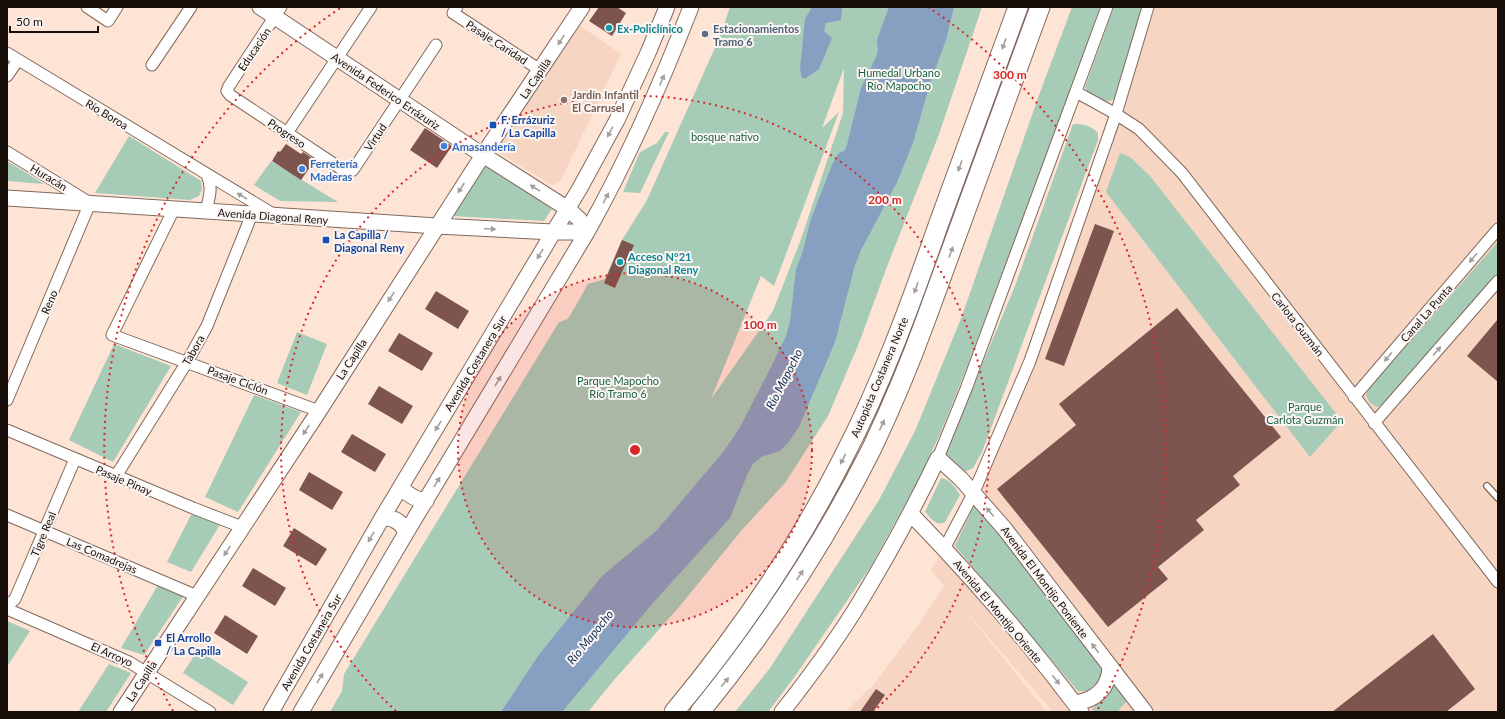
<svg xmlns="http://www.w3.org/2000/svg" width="1505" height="719" font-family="Lato,sans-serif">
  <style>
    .built { fill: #f6d5c3 }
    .green { fill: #a6cbb7; fill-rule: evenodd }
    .water { fill: #879fc0 }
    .building { fill: #7d544e }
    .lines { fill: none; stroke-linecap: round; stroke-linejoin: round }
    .lane-casing { stroke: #80695c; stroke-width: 8 }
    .street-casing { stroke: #80695c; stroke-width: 13 }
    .secondary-casing { stroke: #80695c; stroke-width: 17 }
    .highway-casing { stroke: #80695c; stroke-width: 21 }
    .lane { stroke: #fff; stroke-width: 5.5 }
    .street { stroke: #fff; stroke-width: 11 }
    .secondary { stroke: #fff; stroke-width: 15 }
    .highway { stroke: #fff; stroke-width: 19 }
    .oneway { fill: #a29f9d }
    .ring { fill: none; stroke: #d62828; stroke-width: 2; stroke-dasharray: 2 4 }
    .culture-dot { fill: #0f9aa8; stroke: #fbf6f3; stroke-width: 1.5 }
    .service-dot { fill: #5c6f8a; stroke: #fbf6f3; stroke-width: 1.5 }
    .education-dot { fill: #8d6e63; stroke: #fbf6f3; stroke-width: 1.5 }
    .transit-dot { fill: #1a4fb4; stroke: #fbf6f3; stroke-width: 1.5 }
    .shop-dot { fill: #3f7fe0; stroke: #fbf6f3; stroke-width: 1.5 }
    .labels { text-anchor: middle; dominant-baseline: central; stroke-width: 4; stroke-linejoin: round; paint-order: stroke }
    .culture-label { font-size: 11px; font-weight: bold; fill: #0d838f; stroke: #fbf6f3; text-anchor: start }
    .service-label { font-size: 11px; font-weight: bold; fill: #4e5e75; stroke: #fbf6f3; text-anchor: start }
    .street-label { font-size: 11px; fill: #170e09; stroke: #fbf6f3 }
    .park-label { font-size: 11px; fill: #1a6345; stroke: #fbf6f3 }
    .education-label { font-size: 11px; font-weight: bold; fill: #785e54; stroke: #fbf6f3; text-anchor: start }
    .transit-label { font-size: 11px; font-weight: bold; fill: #164399; stroke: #fbf6f3; text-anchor: start }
    .shop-label { font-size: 11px; font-weight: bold; fill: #366cbe; stroke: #fbf6f3; text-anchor: start }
    .water-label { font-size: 12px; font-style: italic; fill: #0c2e59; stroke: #fbf6f3 }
    .centre { fill: #d62828; stroke: #fbf6f3; stroke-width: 2 }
    .ring-label { font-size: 12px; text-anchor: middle; font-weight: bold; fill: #d62828; stroke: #fbf6f3; stroke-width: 4; stroke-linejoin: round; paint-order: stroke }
  </style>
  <rect width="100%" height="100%" fill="#fee4d5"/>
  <path class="built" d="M1155,7H1498V712H1053L958,602L1047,712H845L874,684L919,624L944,586L931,570L980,487L1052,309Z
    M579,25L621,54L560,182L552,185L499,153L498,146Z"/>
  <path class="green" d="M730,7H982L938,137L888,264L859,343L828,416L785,483L741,531L679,607L614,680L588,712H330L342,691L344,674L559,322L568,319L588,284L605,279L622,240L647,200L721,34ZM844,68L843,113L801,239L773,311L711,399L761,276L774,286L839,112L822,128Z
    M1072,7H1100L1066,103L966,370L940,434L917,483L871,566L793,679L768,712H735L770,668L879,500L915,431L962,316L1039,95Z
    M1114,7H1143L1118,93L1113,100L1105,102L1088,93L1085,87Z
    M1073,124C1084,124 1090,125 1098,133V140L982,452L973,468L964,472L945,453L1015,286Z
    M665,132H669L640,193L623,192L640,152L657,143Z
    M129,136L201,181L202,189L199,196L190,200L95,193Z
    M1120,153L1130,157L1150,176L1342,421L1310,457L1106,192Z
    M7,161L44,184L7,181Z
    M271,161L338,202L280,201L254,185Z
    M486,165L552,209L544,221L452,216Z
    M1498,242V273L1387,403L1377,407L1370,403L1366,396L1369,388Z
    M297,332L327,344L307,395L277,383Z
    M114,344L171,366L113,462L69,440Z
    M254,395L301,412L238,512L205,497Z
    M941,478C950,479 955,487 960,495L945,522C936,527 931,518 925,512Z
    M974,506L982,510L1106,668L1105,673L1088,691H1078L955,546Z
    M193,511L221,523L191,572L167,562Z
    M158,585L184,595L144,655L121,648Z
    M7,621L30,631L7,667Z
    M198,650L248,682L233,705L183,673Z
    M109,664L131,673L106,712H78Z
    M1116,685L1127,701L1117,712H1094L1092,709Z"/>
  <path class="water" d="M812,7L842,8L841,20L826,23L824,31L832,38L819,69L806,78H802L800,69L805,19Z
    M889,7H954L946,40L930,83L913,143L897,182L861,250L855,265L835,342L799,427L788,443L780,451L761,457L753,464L747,475L730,518L652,604L562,712H501L538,656L602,576L657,530L724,451L739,429L770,369L786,336L790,322L796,269L802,254L811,219L832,165L838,154L845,150L847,145L861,88L877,55L878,50L877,40Z"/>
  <path class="building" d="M599,7H617L626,13L612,36L589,21Z
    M425,128L452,146L437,168L410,150Z
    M286,144L301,154L303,152L315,160L301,180L272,161L278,151L280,152Z
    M1095,224L1114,231L1064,366L1045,359Z
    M622,240L634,245L615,288L604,283Z
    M436,291L469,311L458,329L425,309Z
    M1177,308L1281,437L1233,476L1240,485L1196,520L1204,530L1158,567L1168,579L1108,627L997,489L1076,425L1059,404Z
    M1498,319V382L1467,356Z
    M399,333L433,353L422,371L388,351Z
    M379,386L413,406L402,424L368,404Z
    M352,434L386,454L375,472L341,452Z
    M309,472L343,492L332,510L299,490Z
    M294,528L327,549L316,566L283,546Z
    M253,568L286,588L275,606L242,586Z
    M225,615L258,636L247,654L214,633Z
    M1433,634L1475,689L1446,712H1332Z
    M876,689L885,695L873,712H860Z"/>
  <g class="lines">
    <g class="lane-casing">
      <path id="lane" d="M1487,486L1498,498"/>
    </g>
    <g class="street-casing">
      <path id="street" d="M87,7L108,21L117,7
        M281,7L229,86L227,91L230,95L346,172H349L353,170L436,45
        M457,7L453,13L540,70
        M7,53L273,214
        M152,65L191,7
        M7,76L18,60
        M1076,92L1116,114L1139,129L1182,173L1498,582
        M287,133L371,7
        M7,152L90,203L7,400
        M174,209L112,335L319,411
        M206,211C209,198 213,188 207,175
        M1354,397L1498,229
        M1374,423L1498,281
        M7,430L193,508L242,527
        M938,458L966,389L1107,7
        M116,476L187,362L207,326L252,214
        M7,515L197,596
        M944,549L974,492L1030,361L1116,114L1148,7
        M7,606L15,599L75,459
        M7,609L129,662L210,712"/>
    </g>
    <g class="secondary-casing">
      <path id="secondary" d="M260,7L472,148L568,209L579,219L587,232
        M7,198L437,226L553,232H587
        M401,487C408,495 415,500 426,501
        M911,514C972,577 1028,641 1081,712
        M382,518C394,517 402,522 406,533
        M1074,703C1094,701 1109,689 1110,667
        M121,712L319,411L483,155L582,7
        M271,712L382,518L580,188L617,120L648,53L667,7
        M301,712L406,533L587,232C628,159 661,84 691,7
        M782,712C808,679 833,645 855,610C885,561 913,510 938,458L961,479L1004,528L1145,712"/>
    </g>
    <g class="highway-casing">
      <path id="highway" d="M674,712C739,634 797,549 843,458C882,383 911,303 939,223C965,151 991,79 1018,7
        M700,712C767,630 825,542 872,448C892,406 910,363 926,319L1040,7"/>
    </g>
    <use href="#lane" class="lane"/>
    <use href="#street" class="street"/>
    <use href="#secondary" class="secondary"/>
    <use href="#highway" class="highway"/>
  </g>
  <defs><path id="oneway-solid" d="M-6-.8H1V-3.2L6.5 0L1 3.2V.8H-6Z"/></defs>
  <g class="oneway">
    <use href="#oneway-solid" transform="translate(561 40) rotate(123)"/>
    <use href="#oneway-solid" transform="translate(1004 44) rotate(110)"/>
    <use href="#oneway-solid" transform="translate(662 80) rotate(-67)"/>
    <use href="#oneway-solid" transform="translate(610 132) rotate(118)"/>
    <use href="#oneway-solid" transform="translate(960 166) rotate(110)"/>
    <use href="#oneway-solid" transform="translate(461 188) rotate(123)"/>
    <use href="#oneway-solid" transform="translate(535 188) rotate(-148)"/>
    <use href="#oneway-solid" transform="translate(242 196) rotate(-149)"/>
    <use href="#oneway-solid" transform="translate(606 198) rotate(-62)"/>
    <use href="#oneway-solid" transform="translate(490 229) rotate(3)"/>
    <use href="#oneway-solid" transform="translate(951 252) rotate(-70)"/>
    <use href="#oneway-solid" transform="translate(540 254) rotate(121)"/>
    <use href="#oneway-solid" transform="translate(1473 258) rotate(131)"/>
    <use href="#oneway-solid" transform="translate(916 288) rotate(110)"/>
    <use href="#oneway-solid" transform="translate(391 297) rotate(123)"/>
    <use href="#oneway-solid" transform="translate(1437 351) rotate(-49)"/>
    <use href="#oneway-solid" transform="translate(1388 357) rotate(131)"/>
    <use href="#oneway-solid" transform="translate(498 381) rotate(-59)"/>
    <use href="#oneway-solid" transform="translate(882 425) rotate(-65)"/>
    <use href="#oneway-solid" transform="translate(438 426) rotate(121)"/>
    <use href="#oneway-solid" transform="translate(306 430) rotate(123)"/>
    <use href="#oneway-solid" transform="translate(843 459) rotate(117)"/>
    <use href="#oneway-solid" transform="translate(437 482) rotate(-59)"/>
    <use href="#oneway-solid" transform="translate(990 512) rotate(-130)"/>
    <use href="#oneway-solid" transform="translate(371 537) rotate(120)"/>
    <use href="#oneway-solid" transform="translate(227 551) rotate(123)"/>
    <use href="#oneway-solid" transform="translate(800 575) rotate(-57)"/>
    <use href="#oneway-solid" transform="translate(1095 648) rotate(-127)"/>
    <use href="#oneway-solid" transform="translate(320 678) rotate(-59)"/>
    <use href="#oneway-solid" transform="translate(1056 680) rotate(52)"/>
    <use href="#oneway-solid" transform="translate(725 682) rotate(-51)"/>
  </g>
  <circle cx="635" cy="450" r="177" fill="#d62828" fill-opacity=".12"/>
  <g class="ring">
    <circle cx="635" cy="450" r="177"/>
    <path d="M396 711A354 354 0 1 1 874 711"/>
    <path d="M173 711A531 531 0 0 1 342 7M928 7A531 531 0 0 1 1097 711"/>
  </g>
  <g class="culture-dot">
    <circle cx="609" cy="28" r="4"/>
    <circle cx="620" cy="262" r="4"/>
  </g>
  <circle class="service-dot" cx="705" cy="34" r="4"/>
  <circle class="education-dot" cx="564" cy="100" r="4"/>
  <g class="transit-dot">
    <rect x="489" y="121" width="8" height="8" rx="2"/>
    <rect x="322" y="236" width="8" height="8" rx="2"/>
    <rect x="154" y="639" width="8" height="8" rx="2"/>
  </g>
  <g class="shop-dot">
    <circle cx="444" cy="146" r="4"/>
    <circle cx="302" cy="169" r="4"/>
  </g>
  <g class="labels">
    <g class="culture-label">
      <text x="617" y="28">Ex-Policlínico</text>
      <text x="628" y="256">Acceso N°21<tspan x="628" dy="13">Diagonal Reny</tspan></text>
    </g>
    <g class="service-label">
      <text x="713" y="28">Estacionamientos<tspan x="713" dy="13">Tramo 6</tspan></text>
    </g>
    <g class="street-label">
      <text transform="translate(497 42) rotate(33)">Pasaje Caridad</text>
      <text transform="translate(254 49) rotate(-56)">Educación</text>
      <text transform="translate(535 78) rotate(-56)">La Capilla</text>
      <text transform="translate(386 91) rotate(34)">Avenida Federico Errázuriz</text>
      <text transform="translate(107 114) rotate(31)">Río Boroa</text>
      <text transform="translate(287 133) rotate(34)">Progreso</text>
      <text transform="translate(375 137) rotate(-56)">Virtud</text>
      <text transform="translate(49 177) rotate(31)">Huracán</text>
      <text transform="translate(273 216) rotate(4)">Avenida Diagonal Reny</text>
      <text transform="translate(49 302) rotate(-67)">Reno</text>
      <text transform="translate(1426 313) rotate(-49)">Canal La Punta</text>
      <text transform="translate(1298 324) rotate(52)">Carlota Guzmán</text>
      <text transform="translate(193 350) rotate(-61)">Tabora</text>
      <text transform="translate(351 359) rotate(-57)">La Capilla</text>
      <text transform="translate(475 363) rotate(-59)">Avenida Costanera Sur</text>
      <text transform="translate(879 377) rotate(-67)">Autopista Costanera Norte</text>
      <text transform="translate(238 380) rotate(20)">Pasaje Ciclón</text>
      <text transform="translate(124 480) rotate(23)">Pasaje Pinay</text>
      <text transform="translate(43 534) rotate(-67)">Tigre Real</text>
      <text transform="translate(102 555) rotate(23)">Las Comadrejas</text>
      <text transform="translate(1045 582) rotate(53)">Avenida El Montijo Poniente</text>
      <text transform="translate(998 611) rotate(50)">Avenida El Montijo Oriente</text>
      <text transform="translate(311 642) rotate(-60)">Avenida Costanera Sur</text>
      <text transform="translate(112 654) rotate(24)">El Arroyo</text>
      <text transform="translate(141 681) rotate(-57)">La Capilla</text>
    </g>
    <g class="park-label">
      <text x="899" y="72">Humedal Urbano<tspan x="899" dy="13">Río Mapocho</tspan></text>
      <text x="725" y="136">bosque nativo</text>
      <text x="618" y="380">Parque Mapocho<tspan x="618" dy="13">Río Tramo 6</tspan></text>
      <text x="1305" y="406">Parque<tspan x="1305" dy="13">Carlota Guzmán</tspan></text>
    </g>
    <g class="education-label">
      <text x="572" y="94">Jardín Infantil<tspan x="572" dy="13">El Carrusel</tspan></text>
    </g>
    <g class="transit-label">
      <text x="501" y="119">F. Errázuriz<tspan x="501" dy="13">/ La Capilla</tspan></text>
      <text x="334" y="234">La Capilla /<tspan x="334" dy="13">Diagonal Reny</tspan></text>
      <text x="166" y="637">El Arrollo<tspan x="166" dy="13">/ La Capilla</tspan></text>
    </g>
    <g class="shop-label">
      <text x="452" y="146">Amasandería</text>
      <text x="310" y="163">Ferretería<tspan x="310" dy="13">Maderas</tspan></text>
    </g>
    <g class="water-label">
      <text transform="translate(784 379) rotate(-63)">Río Mapocho</text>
      <text transform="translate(590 637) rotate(-51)">Río Mapocho</text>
    </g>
  </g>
  <circle cx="635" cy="450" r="6" class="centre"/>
  <g class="ring-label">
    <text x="1010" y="79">300 m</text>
    <text x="885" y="204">200 m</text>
    <text x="760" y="329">100 m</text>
  </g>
  <rect width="1505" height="719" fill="none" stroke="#170e09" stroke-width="16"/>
  <path d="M10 26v6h88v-6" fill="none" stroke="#170e09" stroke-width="2"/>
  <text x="16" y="26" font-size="12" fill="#170e09" stroke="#fbf6f3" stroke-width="3" paint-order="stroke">50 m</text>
</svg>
